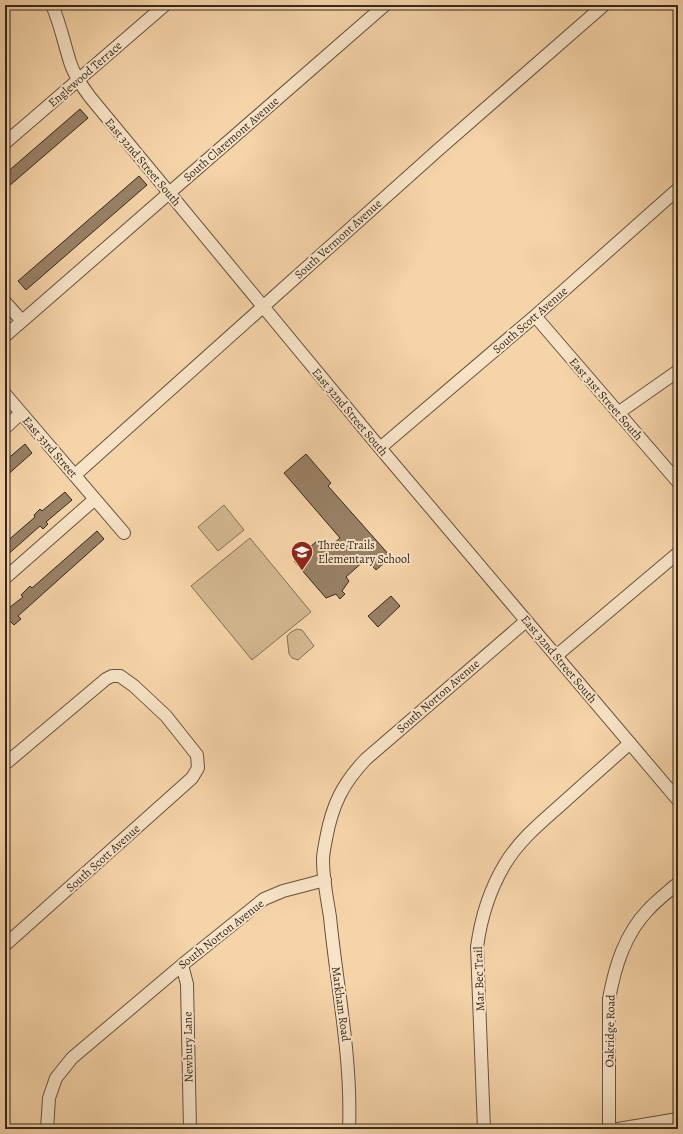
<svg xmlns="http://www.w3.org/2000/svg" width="683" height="1134" font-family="Alegreya,serif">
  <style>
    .green { fill: #d4b791; stroke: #847058 }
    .building { fill: #998166; stroke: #35281e }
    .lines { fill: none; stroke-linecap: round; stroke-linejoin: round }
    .minor-casing { stroke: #655340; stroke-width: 14 }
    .minor { stroke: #f8e3c6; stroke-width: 12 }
    .labels { text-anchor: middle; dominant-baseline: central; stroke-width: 4; stroke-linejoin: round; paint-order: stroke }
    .street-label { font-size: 12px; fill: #35281e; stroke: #f8e3c6 }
    .poi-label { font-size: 12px; fill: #35281e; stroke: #f8e3c6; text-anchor: start }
  </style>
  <rect width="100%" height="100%" fill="#f5d4a8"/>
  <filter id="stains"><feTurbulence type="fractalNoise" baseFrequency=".005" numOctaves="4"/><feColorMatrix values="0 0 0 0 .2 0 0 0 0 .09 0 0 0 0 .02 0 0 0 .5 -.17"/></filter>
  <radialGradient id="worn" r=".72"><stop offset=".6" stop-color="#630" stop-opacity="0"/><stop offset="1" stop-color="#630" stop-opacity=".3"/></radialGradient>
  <path class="green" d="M224,505L244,530L218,551L198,527Z
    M250,538L311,612L252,660L191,586Z
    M297,629L302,630L314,646L298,660L292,658L289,654L287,636L291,632Z"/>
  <path class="building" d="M80,109L88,118L9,186L5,181V174Z
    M139,176L147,185L26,290L18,281Z
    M25,444L32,453L5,477V461Z
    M306,454L331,483L328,486L391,557L376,570L366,559L346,577L349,581L342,591L345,594L340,599L336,594L326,598L294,561L317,541L325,551L340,538L284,473Z
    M65,492L72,500L46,522L48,524L43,529L40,526L5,557V543L35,517L34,515L40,509L42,511Z
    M97,531L104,539L18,616L21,619L14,625L10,621L5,626V611L23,597L21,595L30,586L32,588Z
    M391,596L400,606L378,627L368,616Z"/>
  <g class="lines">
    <g class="minor-casing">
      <path id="minor" d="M52,5C60,23 64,43 70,62C74,75 82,86 90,97L380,448L678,800
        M5,143L165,5
        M5,302L22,321
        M535,316L678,482
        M5,336L385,5
        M5,394L124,533
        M618,413L678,371
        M5,428L21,413
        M380,448L535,316L678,189
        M75,475L438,150L604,5
        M5,578L95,499
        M556,656L678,553
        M5,764L106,679L112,676H120L134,686L166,716L197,755L198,768L192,778L5,945
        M182,965L187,984L190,1129
        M47,1129L49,1098L56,1078L72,1058L182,965L264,899L283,891L325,880
        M349,1129C352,1058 337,988 330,917C327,898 323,879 323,860C323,853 325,845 326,839C332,805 343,783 366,759L526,621
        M484,1129L477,947C481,917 490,889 505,864C520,839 543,821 564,802C586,782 608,763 630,743
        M609,1129V999C615,966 625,934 648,910C657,900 668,892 678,883
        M618,1129L678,1119"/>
    </g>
    <use href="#minor" class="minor"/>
  </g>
  <defs>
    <g id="school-pin" transform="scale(1.15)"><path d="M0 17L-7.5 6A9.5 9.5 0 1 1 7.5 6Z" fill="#8f2418" stroke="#f8e3c6"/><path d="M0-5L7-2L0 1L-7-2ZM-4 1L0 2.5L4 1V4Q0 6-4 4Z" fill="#fff"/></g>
  </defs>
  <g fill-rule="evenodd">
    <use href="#school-pin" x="302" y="552"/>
  </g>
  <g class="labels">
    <g class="street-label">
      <text transform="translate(85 74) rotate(-41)">Englewood Terrace</text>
      <text transform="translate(231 139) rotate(-41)">South Claremont Avenue</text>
      <text transform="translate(143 162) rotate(50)">East 32nd Street South</text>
      <text transform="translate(338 239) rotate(-42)">South Vermont Avenue</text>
      <text transform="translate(530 320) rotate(-41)">South Scott Avenue</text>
      <text transform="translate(606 399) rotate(49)">East 31st Street South</text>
      <text transform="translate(350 412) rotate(50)">East 32nd Street South</text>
      <text transform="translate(50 447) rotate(49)">East 33rd Street</text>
      <text transform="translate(559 659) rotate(50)">East 32nd Street South</text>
      <text transform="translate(438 696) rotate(-41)">South Norton Avenue</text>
      <text transform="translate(103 858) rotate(-42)">South Scott Avenue</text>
      <text transform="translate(221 934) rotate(-38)">South Norton Avenue</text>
      <text transform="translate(479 979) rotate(-92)">Mar Bec Trail</text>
      <text transform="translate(341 1004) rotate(82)">Markham Road</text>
      <text transform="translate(610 1031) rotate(-89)">Oakridge Road</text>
      <text transform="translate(188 1047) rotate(-91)">Newbury Lane</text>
    </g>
    <g class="poi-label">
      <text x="318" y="545">Three Trails<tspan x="318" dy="14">Elementary School</tspan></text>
    </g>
  </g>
  <rect width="683" height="1134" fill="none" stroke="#f5d4a8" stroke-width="20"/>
  <rect x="6" y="6" width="671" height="1122" fill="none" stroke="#35281e" stroke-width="2"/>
  <rect x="10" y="10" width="663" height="1114" fill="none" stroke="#35281e"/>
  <rect width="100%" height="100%" filter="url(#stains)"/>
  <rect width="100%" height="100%" fill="url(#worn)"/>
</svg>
